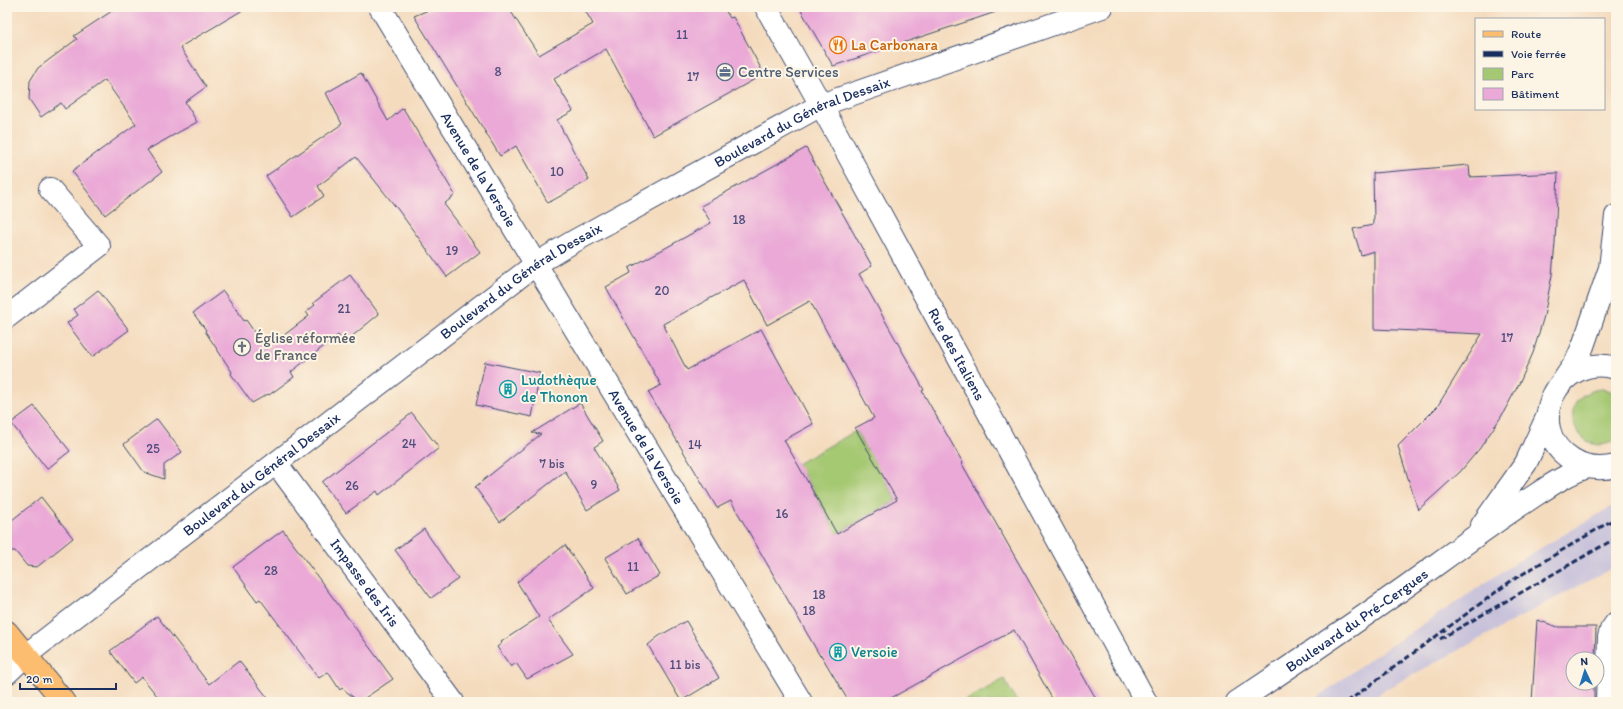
<svg xmlns="http://www.w3.org/2000/svg" width="1623" height="709" font-family="Itim,sans-serif">
  <style>
    .industrial { fill: #c6c0da }
    .green { fill: #a5c872; stroke: #607c68 }
    .building { fill: #eaa9d7; fill-rule: evenodd }
    .lines { fill: none; stroke-linecap: round; stroke-linejoin: round }
    .minor-casing { stroke: #3c496c; stroke-width: 24 }
    .major-casing { stroke: #3c496c; stroke-width: 24 }
    .minor { stroke: #fff; stroke-width: 22 }
    .major { stroke: #fcbd6f; stroke-width: 22 }
    .rail { stroke: #1b2f5e; stroke-width: 3; stroke-dasharray: 6 3; stroke-linecap: butt }
    .labels { text-anchor: middle; dominant-baseline: central; stroke-width: 4; stroke-linejoin: round; paint-order: stroke }
    .number-label { font-size: 13px; fill: #4f4e7c }
    .food-label { font-size: 15px; fill: #c56008; stroke: #fcf5e5; text-anchor: start }
    .service-label { font-size: 15px; fill: #4e5e75; stroke: #fcf5e5; text-anchor: start }
    .street-label { font-size: 15px; fill: #1b2f5e; stroke: #fcf5e5 }
    .worship-label { font-size: 15px; fill: #5b616d; stroke: #fcf5e5; text-anchor: start }
    .culture-label { font-size: 15px; fill: #0d838f; stroke: #fcf5e5; text-anchor: start }
  </style>
  <rect width="100%" height="100%" fill="#fcf5e5"/>
  <filter id="ink" filterUnits="userSpaceOnUse"><feTurbulence type="fractalNoise" baseFrequency=".025" numOctaves="2"/><feDisplacementMap in="SourceGraphic" scale="8" xChannelSelector="R" yChannelSelector="G"/><feConvolveMatrix kernelMatrix="1 2 1 2 8 2 1 2 1" color-interpolation-filters="sRGB"/></filter>
  <filter id="wash" filterUnits="userSpaceOnUse"><feTurbulence type="fractalNoise" baseFrequency=".012" numOctaves="4" result="noise"/><feDisplacementMap in="SourceGraphic" scale="16" xChannelSelector="R" yChannelSelector="G"/><feGaussianBlur stdDeviation="0.9" result="paint"/><feColorMatrix in="noise" values="0 0 0 0 0 0 0 0 0 0 0 0 0 0 0 0 0 1.4 0 .05"/><feComposite in="paint" operator="in"/></filter>
  <g filter="url(#wash)">
    <rect width="100%" height="100%" fill="#f4dbbe"/>
    <path class="industrial" d="M1616,504V566L1386,689L1368,702H1311L1366,662L1517,562Z"/>
    <path class="green" d="M1601,389L1608,390L1616,394V439C1581,465 1547,396 1601,389Z
      M856,431L866,450L881,442L900,475L886,482L897,500L829,538L825,529L832,525L804,475L788,469Z
      M1004,679L1017,702H963Z"/>
    <g id="blocks">
      <path class="building" d="M118,7H248L180,47L206,87L185,102L197,122L147,150L162,172L105,215L72,171L136,124L105,80L65,109L61,103L41,117L29,99L30,81L38,68L77,39L74,36Z
        M436,7H508L539,55L593,24L583,7H723L730,18L733,17L764,74L653,136L606,49L554,79L573,111L557,120L589,180L548,203L516,146L500,156L414,16Z
        M799,7H995L996,12L833,66Z
        M361,73L388,121L403,108L455,195L444,204L480,252L447,277L399,211L356,157L318,186L324,196L293,217L266,176L342,124L326,93Z
        M806,148L872,266L859,274L924,390L922,391L963,463L962,464L1098,702H1054L1014,630L884,702H849L821,655L820,656L731,501L717,508L648,392L661,385L606,287L631,273L629,268L711,223L701,206ZM744,280L767,325L810,301L874,418L855,428L897,500L837,534L784,440L813,424L761,329L687,370L663,324Z
        M1469,165L1470,177L1558,173L1555,243L1552,275L1544,316L1533,353L1520,382L1501,417L1480,448L1460,472L1418,510L1398,446L1437,407L1482,334L1374,329V251L1361,255L1353,229L1373,225V220H1374L1373,173Z
        M350,275L379,314L344,343L338,335L291,372L294,377L269,395L268,394L252,403L231,374L232,372L205,331L206,330L193,313L223,291L235,308H236L244,321L246,320L266,349L309,316L306,312L315,305L313,303Z
        M98,290L129,330L92,357L67,323L78,315L74,309Z
        M485,362L540,373L532,417L476,405Z
        M580,403L603,441L594,447L620,490L587,510L565,471L500,522L475,487L541,434L532,433Z
        M34,406L70,451L47,469L11,423Z
        M412,413L439,448L379,495L377,491L346,513L322,482Z
        M157,419L182,452L164,465V479L144,472L124,444Z
        M41,497L73,538L37,567L27,566L15,551H7V524Z
        M424,529L458,579L431,598L395,550Z
        M283,530L393,679L359,702L342,688L340,690L328,672L319,678L260,599L257,601L233,567Z
        M638,538L660,575L627,594L605,558Z
        M565,545L594,588L548,620L573,654L527,679L516,663L511,667L497,647L502,643L501,642L539,617L517,582Z
        M157,616L209,684L239,661L271,702H162L142,677L134,683L110,651Z
        M1537,620L1558,627H1596L1595,659H1573V683H1594V702H1532Z
        M686,621L719,678L681,701L648,645L659,636Z"/>
    </g>
  </g>
  <g filter="url(#ink)">
    <use href="#blocks" fill-opacity="0" stroke="#3c496c" stroke-width="1"/>
    <g class="lines">
      <g class="minor-casing">
        <g id="minor">
          <path id="s1" d="M380,7L801,702"/>
          <path id="s2" d="M766,7L821,105L1146,702"/>
          <path d="M7,317L99,246L50,189"/>
          <path d="M1616,368C1558,351 1521,428 1572,460C1586,469 1600,470 1616,466"/>
          <path d="M1565,378L1576,362L1583,346L1610,268L1616,216"/>
          <path id="s3" d="M276,463L453,702"/>
          <path d="M1482,525L1526,463L1548,415"/>
          <path id="s4" d="M7,673L26,655L67,623L536,264L571,243L821,105L1102,7"/>
          <path id="s5" d="M1237,702C1303,658 1369,614 1433,567C1463,545 1493,523 1525,502C1545,489 1565,474 1588,467"/>
          <path d="M1607,702L1609,637L1611,630L1616,623"/>
        </g>
      </g>
      <g class="major-casing">
        <path id="major" d="M7,632L64,702"/>
      </g>
      <use href="#minor" class="minor"/>
      <use href="#major" class="major"/>
      <path class="rail" d="M1440,639L1616,538
        M1347,702L1511,581L1616,518"/>
    </g>
  </g>
  <defs>
    <g id="restaurant-ring" transform="scale(0.9)"><circle r="9.5" fill="#fcf5e5" stroke="#e8710a" stroke-width="1.5"/><path d="M-5-6h1v4h1v-4h1v4h1v-4h1v5L-1.5 .5V6h-2V.5L-5-1ZM5-6V6H3V1.5H1.5Q1.5-4 5-6Z" fill="#e8710a"/></g>
    <g id="office-ring" transform="scale(0.9)"><circle r="9.5" fill="#fcf5e5" stroke="#5c6f8a" stroke-width="1.5"/><path d="M-6-3h4V-5.5h4V-3h4V5H-6ZM-1-4.5V-3h2v-1.5ZM-6 0V1H6V0Z" fill="#5c6f8a"/></g>
    <g id="church-ring" transform="scale(0.9)"><circle r="9.5" fill="#fcf5e5" stroke="#6b7280" stroke-width="1.5"/><path d="M-1.2-6h2.4v3.5h3.3v2.4h-3.3V6h-2.4V-.1h-3.3v-2.4h3.3Z" fill="#6b7280"/></g>
    <g id="building-ring" transform="scale(0.9)"><circle r="9.5" fill="#fcf5e5" stroke="#0f9aa8" stroke-width="1.5"/><path d="M-4-6H4V6H1V3H-1V6H-4ZM-2.5-4.3h1.7v1.8h-1.7ZM.8-4.3h1.7v1.8H.8ZM-2.5-1h1.7V.8h-1.7ZM.8-1h1.7V.8H.8Z" fill="#0f9aa8"/></g>
  </defs>
  <g fill-rule="evenodd">
    <use href="#restaurant-ring" x="838" y="45"/>
    <use href="#office-ring" x="725" y="72"/>
    <use href="#church-ring" x="242" y="347"/>
    <use href="#building-ring" x="508" y="389"/>
    <use href="#building-ring" x="838" y="652"/>
  </g>
  <g class="labels">
    <g class="number-label">
      <text x="682" y="34">11</text>
      <text x="498" y="71">8</text>
      <text x="693" y="76">17</text>
      <text x="557" y="171">10</text>
      <text x="739" y="219">18</text>
      <text x="452" y="250">19</text>
      <text x="662" y="290">20</text>
      <text x="344" y="308">21</text>
      <text x="1507" y="337">17</text>
      <text x="409" y="443">24</text>
      <text x="695" y="444">14</text>
      <text x="153" y="448">25</text>
      <text x="552" y="463">7 bis</text>
      <text x="594" y="484">9</text>
      <text x="352" y="485">26</text>
      <text x="782" y="513">16</text>
      <text x="633" y="566">11</text>
      <text x="271" y="570">28</text>
      <text x="819" y="594">18</text>
      <text x="809" y="610">18</text>
      <text x="685" y="664">11 bis</text>
    </g>
    <g class="food-label">
      <text x="851" y="45">La Carbonara</text>
    </g>
    <g class="service-label">
      <text x="738" y="72">Centre Services</text>
    </g>
    <g class="street-label">
      <text stroke="none"><textPath href="#s4" startOffset="971">Boulevard du Général Dessaix</textPath></text>
      <text stroke="none"><textPath href="#s1" startOffset="190">Avenue de la Versoie</textPath></text>
      <text stroke="none"><textPath href="#s4" startOffset="647">Boulevard du Général Dessaix</textPath></text>
      <text stroke="none"><textPath href="#s2" startOffset="396">Rue des Italiens</textPath></text>
      <text stroke="none"><textPath href="#s1" startOffset="514">Avenue de la Versoie</textPath></text>
      <text stroke="none"><textPath href="#s4" startOffset="323">Boulevard du Général Dessaix</textPath></text>
      <text stroke="none"><textPath href="#s3" startOffset="149">Impasse des Iris</textPath></text>
      <text stroke="none"><textPath href="#s5" startOffset="145">Boulevard du Pré-Cergues</textPath></text>
    </g>
    <g class="worship-label">
      <text x="255" y="338">Église réformée<tspan x="255" dy="17">de France</tspan></text>
    </g>
    <g class="culture-label">
      <text x="521" y="380">Ludothèque<tspan x="521" dy="17">de Thonon</tspan></text>
      <text x="851" y="652">Versoie</text>
    </g>
  </g>
  <rect width="1623" height="709" fill="none" stroke="#fcf5e5" stroke-width="24"/>
  <rect x="1475" y="18" width="130" height="92" fill="#fcf5e5" stroke="#a2a6af"/>
  <rect x="1483" y="31" width="20" height="6" fill="#fcbd6f" stroke="#a2a6af"/>
  <text x="1511" y="38" font-size="12" fill="#1b2f5e">Route</text>
  <rect x="1483" y="51" width="20" height="6" fill="#1b2f5e" stroke="#a2a6af"/>
  <text x="1511" y="58" font-size="12" fill="#1b2f5e">Voie ferrée</text>
  <rect x="1483" y="68" width="20" height="12" fill="#a5c872" stroke="#a2a6af"/>
  <text x="1511" y="78" font-size="12" fill="#1b2f5e">Parc</text>
  <rect x="1483" y="88" width="20" height="12" fill="#eaa9d7" stroke="#a2a6af"/>
  <text x="1511" y="98" font-size="12" fill="#1b2f5e">Bâtiment</text>
  <g transform="translate(1585 671) rotate(356)"><circle r="19" fill="#fcf5e5" stroke="#a2a6af"/>
  <path d="M0-3L7 15L0 10L-7 15Z" fill="#1f6fb2"/>
  <text y="-6" font-size="11" font-weight="bold" text-anchor="middle" fill="#1b2f5e">N</text>
  </g>
  <path d="M20 683v6h96v-6" fill="none" stroke="#1b2f5e" stroke-width="2"/>
  <text x="26" y="683" font-size="12" fill="#1b2f5e" stroke="#fcf5e5" stroke-width="3" paint-order="stroke">20 m</text>
</svg>
